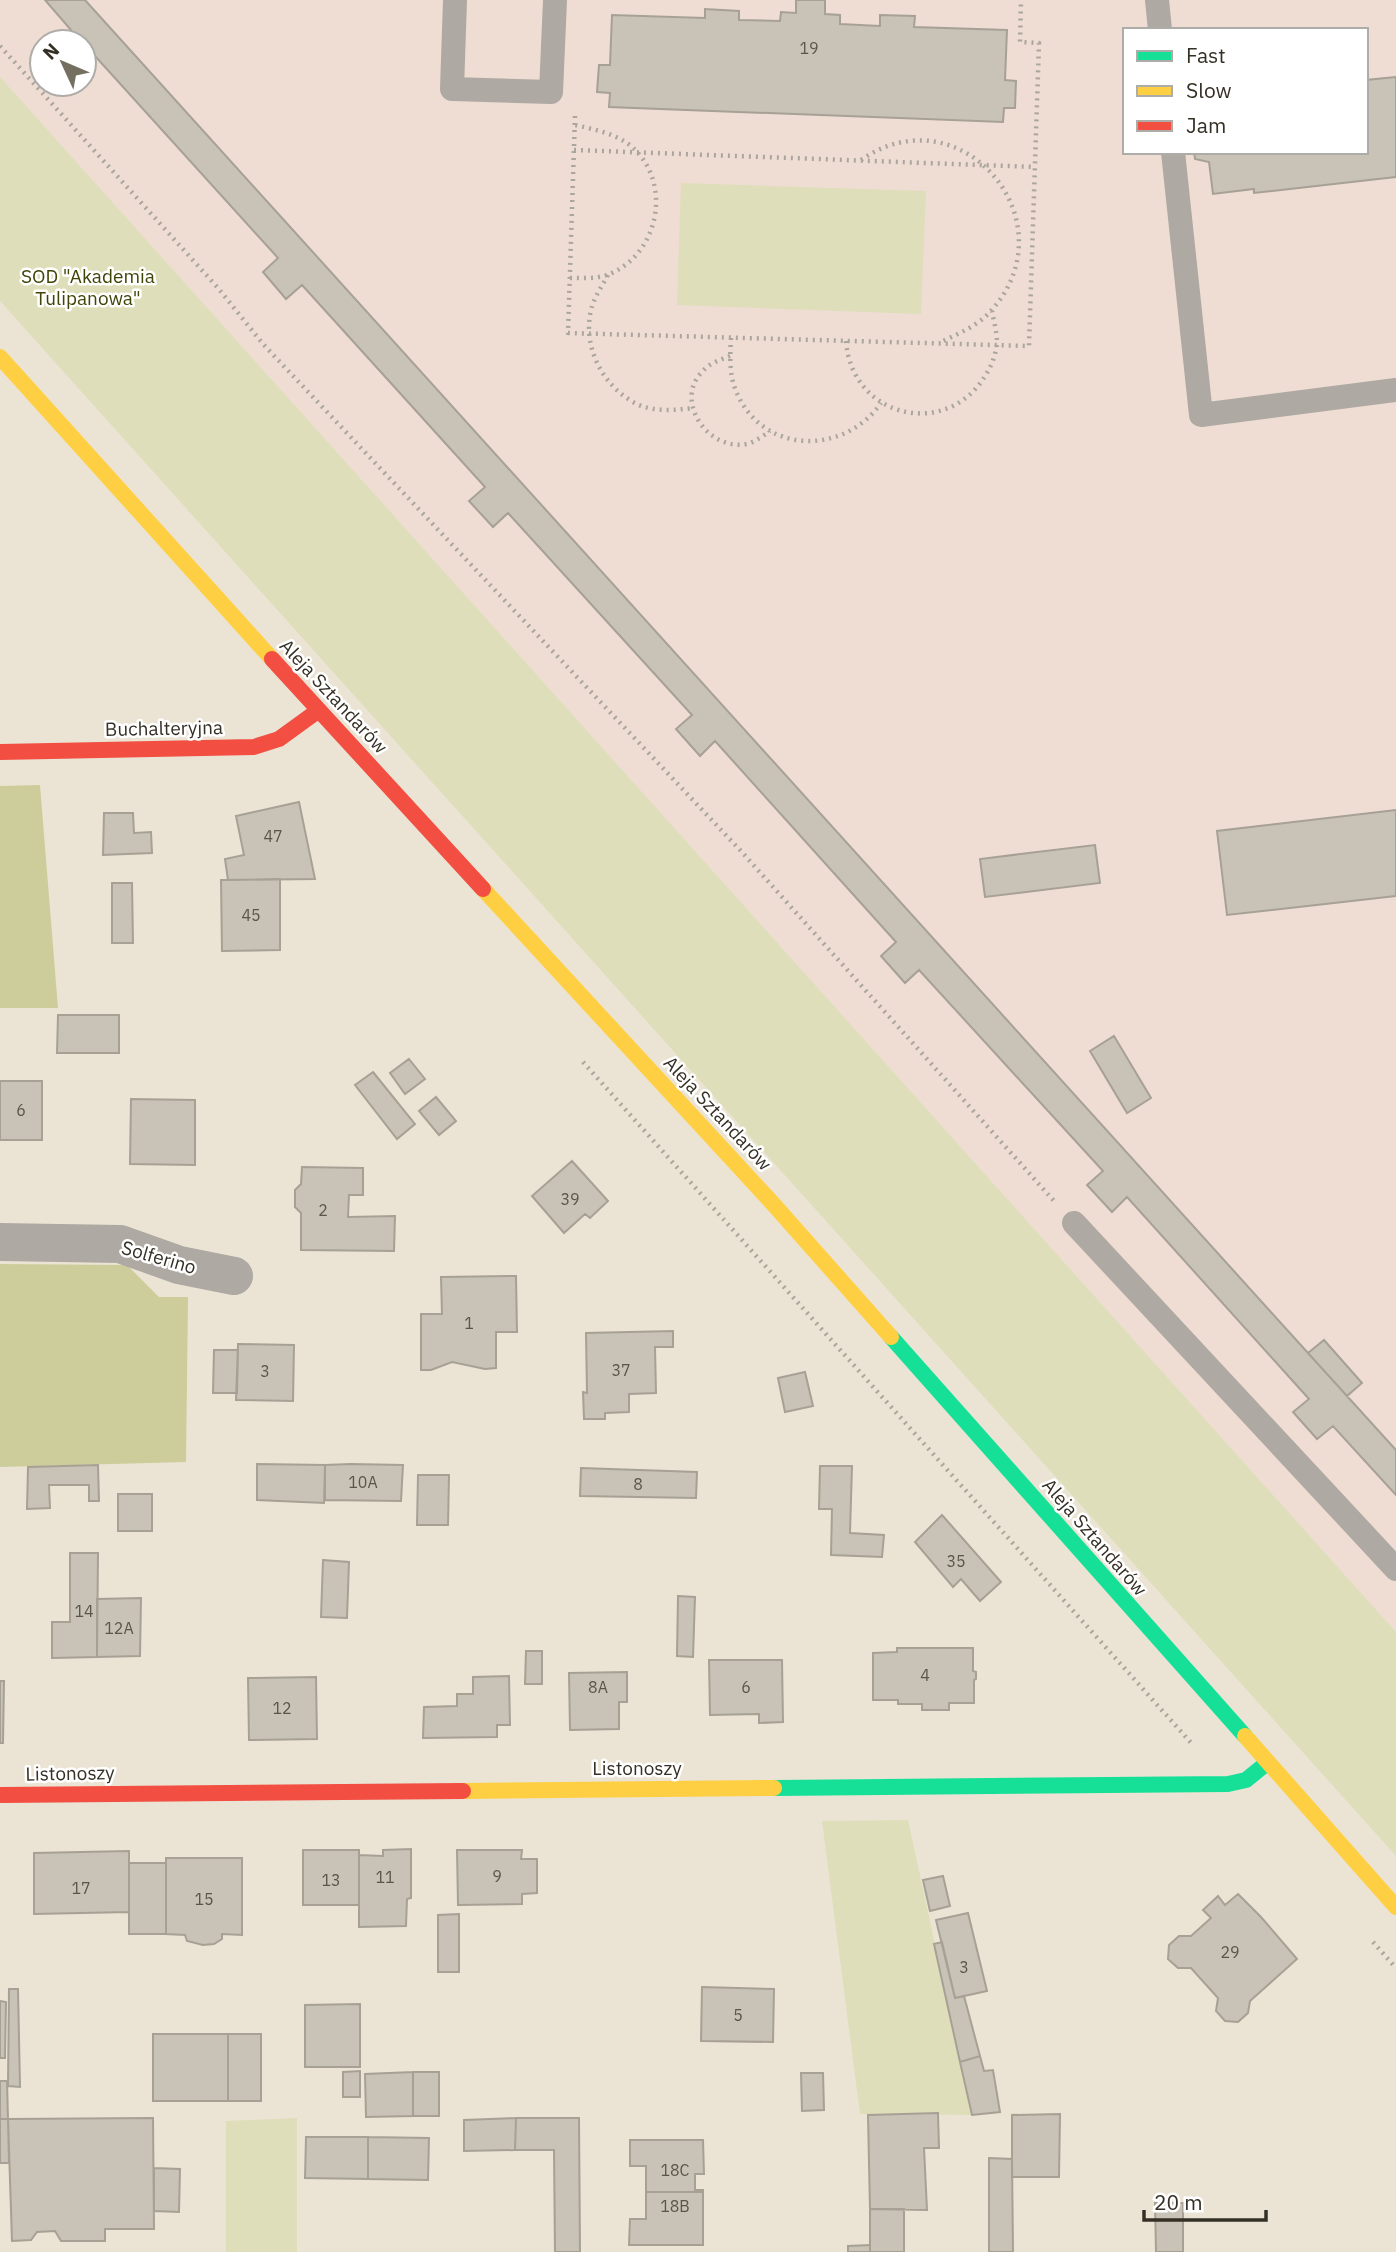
<svg xmlns="http://www.w3.org/2000/svg" width="1396" height="2252" font-family="'IBM Plex Sans',sans-serif">
  <style>
    .education { fill: #efddd3; fill-rule: evenodd }
    .green { fill: #dedeba }
    .forest { fill: #cccd9b }
    .building { fill: #c8c3b6; stroke: #a7a195; stroke-width: 2 }
    .lines { fill: none; stroke-linecap: round; stroke-linejoin: round }
    .path { stroke: #aaa59d; stroke-width: 4.5; stroke-dasharray: 2 5; stroke-linecap: butt }
    .lane { stroke: #aea9a2; stroke-width: 24 }
    .street { stroke: #aea9a2; stroke-width: 38 }
    .fast { stroke: #16e098; stroke-width: 16 }
    .slow { stroke: #ffcf43; stroke-width: 16 }
    .jam { stroke: #f24e42; stroke-width: 16 }
    .labels { text-anchor: middle; dominant-baseline: central; stroke-width: 5; stroke-linejoin: round; paint-order: stroke }
    .number-label { font-size: 16px; fill: #5a5549 }
    .park-label { font-size: 19px; fill: #404407; stroke: #fff }
    .street-label { font-size: 19px; fill: #353025; stroke: #fff }
  </style>
  <rect width="100%" height="100%" fill="#ebe4d4"/>
  <path class="education" d="M0,0H1396V1632L0,77ZM1125,30H1366V152H1125ZM42,42H84V84H42Z"/>
  <path class="green" d="M0,77L1396,1632V1856L0,301Z
    M681,183L926,191L921,314L677,305Z
    M908,1820L972,2115L860,2114L822,1821Z
    M297,2118V2252H226V2121Z"/>
  <path class="forest" d="M40,785L58,1008H0V786Z
    M0,1264L127,1265L159,1297H188L186,1462L0,1467Z"/>
  <path class="building" d="M45,0H85L1308,1353L1396,1450V1495L1333,1426L1317,1439L1293,1412L1309,1399L1127,1197L1112,1212L1087,1185L1103,1171L919,970L905,983L881,956L896,942L715,741L700,756L676,729L692,715L508,513L493,527L469,501L485,487L302,285L286,299L263,272L278,258L95,56L84,67V42H58L71,30Z
    M796,0H825V14L840,15V24L880,26V15L915,16L914,27L1007,30L1005,80L1016,81L1015,108H1004L1003,122L609,107L610,93L597,92L599,65H610L612,15L705,18V9L739,11V20L780,21L781,12L796,13Z
    M1396,77V177L1254,193V189L1213,194L1209,162L1195,159L1194,152H1366V80Z
    M299,802L315,879L228,880L225,859L244,855L236,816Z
    M1396,810V896L1227,915L1217,831Z
    M104,813H133L134,833L151,832L152,853L103,855Z
    M1095,845L1100,883L985,897L980,859Z
    M280,879V950L222,951L221,880Z
    M112,883H132L133,943H112Z
    M58,1015H119V1053H57Z
    M1114,1036L1151,1098L1127,1113L1090,1051Z
    M409,1059L425,1079L405,1094L390,1073Z
    M373,1072L415,1124L397,1139L355,1085Z
    M0,1081H42V1140H0Z
    M436,1097L456,1121L439,1135L419,1111Z
    M131,1099L195,1100V1165L130,1164Z
    M572,1161L608,1201L590,1218L585,1214L564,1233L532,1196Z
    M302,1167L363,1168V1195H349L348,1217L395,1216L394,1251L301,1250V1213L295,1207V1190L301,1184Z
    M516,1276L517,1332H496V1368L485,1369L452,1362L431,1370H421V1314H442L441,1277Z
    M673,1331V1347H655L656,1393L629,1394V1412L605,1413V1419H584L583,1392L587,1393L586,1333Z
    M1324,1340L1362,1383L1347,1396L1308,1353Z
    M238,1344L294,1345L293,1401L236,1400Z
    M214,1350H238L237,1393H213Z
    M805,1372L813,1406L785,1412L778,1378Z
    M257,1464L325,1465L324,1503L257,1500Z
    M351,1464L403,1465L401,1501L325,1500V1465Z
    M98,1465L99,1501H89V1485H49L50,1508L27,1509L28,1467Z
    M820,1466H852L850,1533L884,1535L882,1557L831,1555L832,1509H819Z
    M581,1468L697,1472L696,1498L580,1496Z
    M418,1475H449L448,1525H417Z
    M118,1494H152V1531H118Z
    M942,1515L1001,1582L980,1601L961,1579L953,1587L915,1542Z
    M70,1553H98L97,1657L52,1658V1622H70Z
    M323,1560L349,1562L347,1618L321,1617Z
    M678,1596L695,1597L693,1657L677,1656Z
    M141,1598L140,1656L97,1657V1599Z
    M897,1648H973V1671L976,1672V1679L974,1680V1703H949V1710H922V1704H898V1700H873V1653L897,1652Z
    M526,1651H542V1684H525Z
    M709,1660H782L783,1722L759,1723V1714L710,1715Z
    M627,1672V1702H619V1729L570,1730L569,1673Z
    M509,1676L510,1725H497V1737L423,1738L424,1707L457,1706V1694H473V1677Z
    M316,1677L317,1739L249,1740L248,1678Z
    M0,1681H4L3,1743H0Z
    M411,1849V1898L407,1899L406,1926L359,1927V1855L383,1856V1850Z
    M303,1850H359V1905H303Z
    M457,1850H522L521,1859H537V1893L522,1894V1904L458,1905Z
    M129,1851V1912L34,1914V1853Z
    M166,1858H242V1935L222,1934V1939L214,1944L203,1945L187,1941L185,1935L166,1934Z
    M129,1863H166V1934H129Z
    M943,1876L950,1906L930,1911L923,1880Z
    M1238,1894L1261,1917L1297,1959L1250,2001L1248,2013L1238,2022L1225,2021L1216,2011L1218,1998L1191,1968H1178L1168,1959L1169,1945L1179,1936H1191L1211,1918L1203,1910L1218,1896L1225,1905Z
    M968,1913L987,1991L955,1998L936,1920Z
    M459,1914V1972H438V1915Z
    M942,1942L955,1998L964,1996L980,2056L960,2062L934,1944Z
    M702,1987L774,1989L773,2042L701,2041Z
    M9,1989H18L20,2087L8,2086Z
    M0,2001L6,2002L5,2058H0Z
    M360,2004V2067H305V2005Z
    M153,2034H228V2101H153Z
    M228,2034H261V2101H228Z
    M980,2056L984,2071L993,2070L1000,2112L972,2115L960,2062Z
    M360,2071V2097H343V2072Z
    M413,2072V2116L366,2117L365,2074Z
    M413,2072H439V2116H413Z
    M801,2073H823L824,2110L802,2111Z
    M0,2081H7L8,2119H0Z
    M938,2113L939,2148H924L927,2210L870,2209L868,2115Z
    M1060,2114L1059,2177H1012V2115Z
    M153,2118L154,2229H105V2241H61L55,2231L37,2232L31,2240L12,2241L8,2119Z
    M516,2118H579L580,2252H555L554,2150H515Z
    M516,2118L515,2150L464,2151V2120Z
    M0,2119H8L9,2163H0Z
    M306,2137H368V2179L305,2178Z
    M368,2137L429,2138L428,2180L368,2179Z
    M630,2140H703L704,2174H695V2190H703V2192H646V2166H630Z
    M989,2158L1012,2159L1013,2252H989Z
    M154,2168L180,2169L179,2212L154,2211Z
    M646,2192H703V2245H629L630,2219H646Z
    M1155,2203H1183V2252H1156Z
    M870,2209H904V2252H870Z
    M870,2245V2252H848V2246Z"/>
  <g class="lines">
    <path class="path" d="M0,46L218,288L263,344L740,850L1054,1201
      M575,116L568,333L1029,346L1039,43L1020,42L1021,0
      M574,150L1035,167
      M861,160C961,90 1074,223 989,313C976,327 955,335 939,343
      M608,275C601,288 592,300 590,315C584,352 606,390 639,405C656,412 676,410 694,408
      M570,278C582,278 595,279 607,275C656,257 672,191 638,153C623,135 597,130 575,125
      M731,338C730,356 729,374 736,391C762,455 844,456 881,403
      M846,341C852,421 953,441 989,369C993,362 996,352 997,343C997,333 994,322 992,311
      M730,356C720,360 709,363 702,372C674,400 707,451 746,444C755,442 763,436 770,431
      M583,1062L1193,1745
      M1373,1942L1396,1968"/>
    <path class="lane" d="M455,0L452,89L551,92L555,0
      M1157,0L1160,30
      M1173,152L1201,415L1396,390
      M1074,1223L1396,1569"/>
    <path class="street" d="M0,1242L120,1244L179,1265L234,1276"/>
    <path class="fast" d="M891,1337L1245,1736
      M774,1788L1228,1784L1246,1780L1267,1763"/>
    <path class="slow" d="M0,357L272,659
      M483,889L775,1206L891,1337
      M1245,1736L1396,1907
      M463,1791L774,1788"/>
    <path class="jam" d="M272,659L483,889
      M0,752L254,747L279,739L319,710
      M0,1795L463,1791"/>
  </g>
  <g class="labels">
    <g class="number-label">
      <text x="809" y="48">19</text>
      <text x="273" y="836">47</text>
      <text x="251" y="915">45</text>
      <text x="21" y="1110">6</text>
      <text x="570" y="1199">39</text>
      <text x="323" y="1210">2</text>
      <text x="469" y="1323">1</text>
      <text x="621" y="1370">37</text>
      <text x="265" y="1371">3</text>
      <text x="363" y="1482">10A</text>
      <text x="638" y="1484">8</text>
      <text x="956" y="1561">35</text>
      <text x="84" y="1611">14</text>
      <text x="119" y="1628">12A</text>
      <text x="925" y="1675">4</text>
      <text x="598" y="1687">8A</text>
      <text x="746" y="1687">6</text>
      <text x="282" y="1708">12</text>
      <text x="497" y="1876">9</text>
      <text x="385" y="1877">11</text>
      <text x="331" y="1880">13</text>
      <text x="81" y="1888">17</text>
      <text x="204" y="1899">15</text>
      <text x="1230" y="1952">29</text>
      <text x="964" y="1967">3</text>
      <text x="738" y="2015">5</text>
      <text x="675" y="2170">18C</text>
      <text x="675" y="2206">18B</text>
    </g>
    <g class="park-label">
      <text x="88" y="276">SOD "Akademia<tspan x="88" dy="22">Tulipanowa"</tspan></text>
    </g>
    <g class="street-label">
      <text transform="translate(334 696) rotate(47)">Aleja Sztandarów</text>
      <text transform="translate(164 728) rotate(-1)">Buchalteryjna</text>
      <text transform="translate(718 1113) rotate(47)">Aleja Sztandarów</text>
      <text transform="translate(159 1257) rotate(16)">Solferino</text>
      <text transform="translate(1095 1537) rotate(49)">Aleja Sztandarów</text>
      <text x="637" y="1768">Listonoszy</text>
      <text transform="translate(70 1773) rotate(-1)">Listonoszy</text>
    </g>
  </g>
  <rect x="1123" y="28" width="245" height="126" fill="#ffffff" stroke="#aeaca8" stroke-width="2"/>
  <rect x="1137" y="51" width="35" height="10" fill="#16e098" stroke="#aeaca8" stroke-width="2"/>
  <text x="1186" y="63" font-size="21" fill="#353025">Fast</text>
  <rect x="1137" y="86" width="35" height="10" fill="#ffcf43" stroke="#aeaca8" stroke-width="2"/>
  <text x="1186" y="98" font-size="21" fill="#353025">Slow</text>
  <rect x="1137" y="121" width="35" height="10" fill="#f24e42" stroke="#aeaca8" stroke-width="2"/>
  <text x="1186" y="133" font-size="21" fill="#353025">Jam</text>
  <g transform="translate(63 63) rotate(314)"><circle r="33" fill="#ffffff" stroke="#aeaca8" stroke-width="2"/>
  <path d="M0-5L12 26L0 18L-12 26Z" fill="#756f62"/>
  <text y="-10" font-size="19" font-weight="bold" text-anchor="middle" fill="#353025">N</text>
  </g>
  <path d="M1144 2210v10h122v-10" fill="none" stroke="#353025" stroke-width="3.5"/>
  <text x="1154" y="2210" font-size="21" fill="#353025" stroke="#ffffff" stroke-width="5" paint-order="stroke">20 m</text>
</svg>
